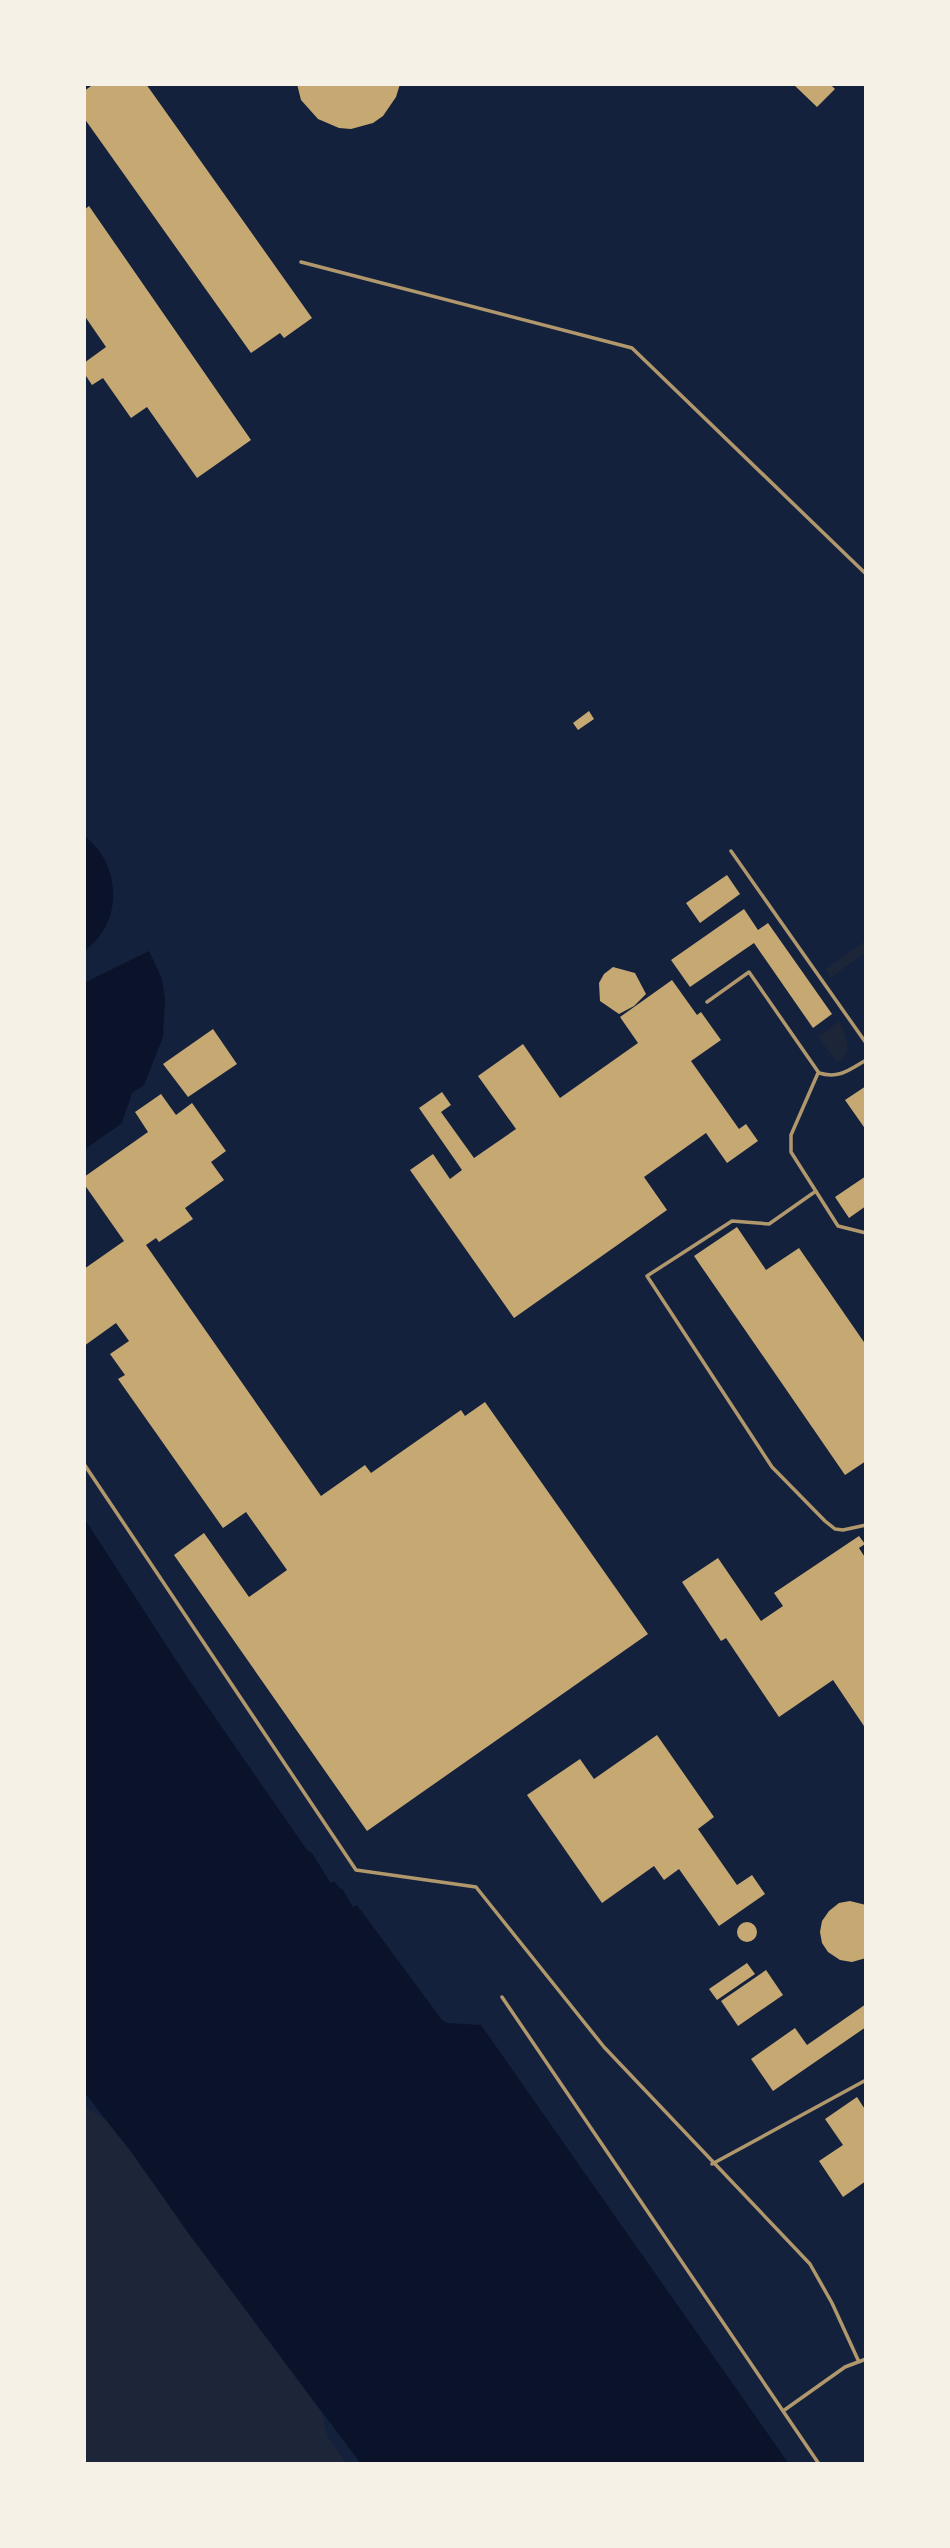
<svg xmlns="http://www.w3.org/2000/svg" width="950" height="2548" font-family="Raleway,sans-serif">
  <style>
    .green { fill: #1d2539 }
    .water { fill: #0b132b }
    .building { fill: #c6a872 }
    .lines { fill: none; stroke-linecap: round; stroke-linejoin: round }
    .service { stroke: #b1986c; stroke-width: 3.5 }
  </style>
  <rect width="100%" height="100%" fill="#14213d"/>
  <path class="green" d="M865,941L866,952L830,978L826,969Z
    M840,1021C845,1035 853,1050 840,1061H836L818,1037Z
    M84,2103L90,2110L106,2120L132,2153L189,2234L321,2412L328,2437L347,2464H84Z"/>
  <path class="water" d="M84,836C122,863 124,924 84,951Z
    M149,951L162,979L165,999L163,1037L144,1085L132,1093L122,1123L84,1150V983Z
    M84,1518L187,1677L307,1850L312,1853L330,1882H335L340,1889L342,1888L353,1907L357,1905L442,2020L447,2023L481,2025L789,2464H361L189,2234L132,2153L84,2092Z"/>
  <path class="building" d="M94,84H146L312,318L284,338L280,333L251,353L84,118V91Z
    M297,84H400L396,97L383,116L373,123L351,129L339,128L318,119L301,100Z
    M793,84H830L835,89L817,107Z
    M89,206L251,440L197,478L147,407L131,418L103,378L92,385L84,373V363L106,347L84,315V210Z
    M589,711L594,719L578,730L573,723Z
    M727,875L740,894L700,923L686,903Z
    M744,909L758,930L768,923L832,1014L813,1028L754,943L690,987L671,960Z
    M613,967L635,973L646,994L634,1006L619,1014L600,1001L599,983L604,974Z
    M672,980L697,1015L701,1012L721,1040L691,1061L739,1129L746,1124L758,1141L727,1163L706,1133L644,1177L667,1210L514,1318L410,1170L433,1154L450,1179L462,1170L419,1108L442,1092L451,1105L441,1112L474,1158L516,1129L478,1076L523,1044L560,1098L638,1043L620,1017Z
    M213,1029L237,1064L188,1097L163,1064Z
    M866,1086V1130L845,1100Z
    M161,1094L176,1115L192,1103L226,1151L211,1162L224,1180L185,1208L193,1219L159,1242L156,1238L146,1245L321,1496L365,1465L371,1473L461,1410L465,1416L485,1402L648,1634L367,1831L174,1555L204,1533L249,1597L287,1570L246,1512L223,1528L118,1379L125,1375L110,1354L129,1341L116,1323L84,1346V1269L124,1241L84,1184V1177L148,1132L135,1112Z
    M866,1176V1206L849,1218L835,1197Z
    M737,1227L766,1270L799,1248L866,1345V1461L845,1475L694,1256Z
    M859,1536L865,1544L859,1548L866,1559V1729L833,1680L779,1717L726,1638L721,1641L682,1582L718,1558L761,1621L783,1606L774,1593Z
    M657,1735L714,1817L698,1829L737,1885L752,1875L765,1894L719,1926L679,1869L664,1880L654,1866L602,1903L527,1795L580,1759L594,1779Z
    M850,1901L866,1905V1958L852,1962L840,1960L828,1952L822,1943L820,1932L822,1921L829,1911L839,1903Z
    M737 1932a10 10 0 1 1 20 0a10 10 0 1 1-20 0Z
    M747,1963L755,1974L717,2000L709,1989Z
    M766,1970L783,1995L738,2026L721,2001Z
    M866,2004V2027L773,2091L751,2059L795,2028L807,2045Z
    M857,2097L866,2111V2181L843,2197L819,2161L843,2145L825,2119Z"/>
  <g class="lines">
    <path class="service" d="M301,262L632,348L866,574
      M731,851L866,1043
      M707,1002L749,972L819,1073C839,1079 849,1070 866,1060
      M818,1073L791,1135V1152L838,1226L866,1233
      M816,1191L769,1224L732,1221L647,1276L772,1467L825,1521L835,1529L843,1530L866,1525
      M84,1464L356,1870L476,1887L604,2047L810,2264L832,2303L859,2362
      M502,1997L819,2464
      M712,2164L866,2080
      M783,2411L845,2367L866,2359"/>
  </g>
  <rect width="950" height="2548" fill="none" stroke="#f6f1e7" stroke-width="172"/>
</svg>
